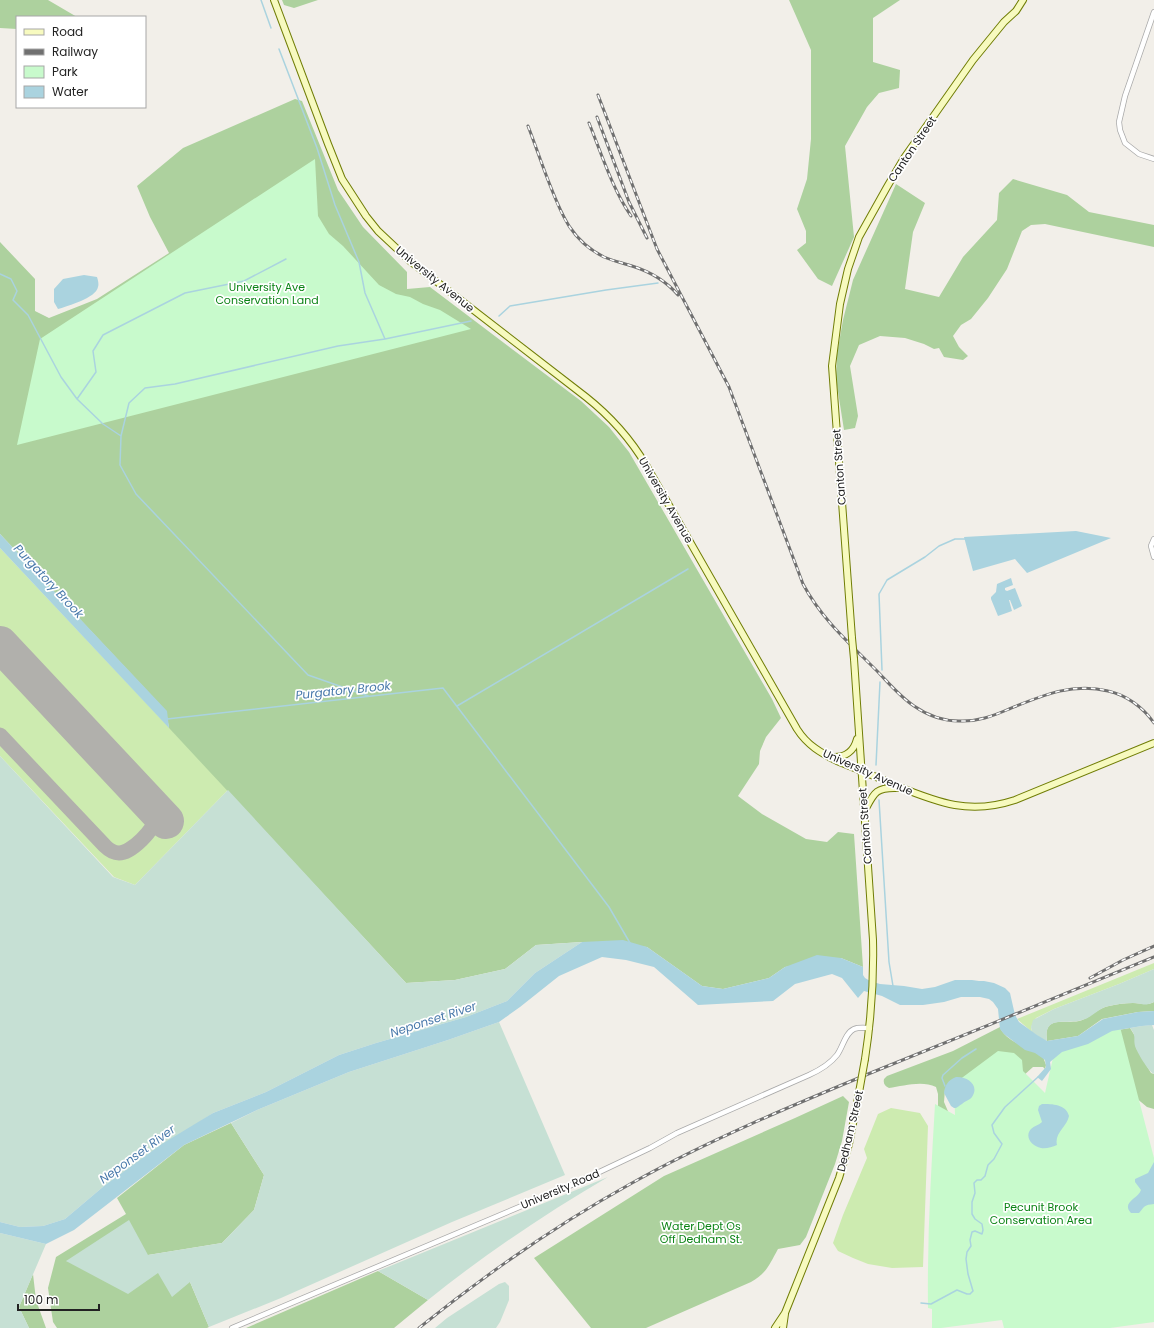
<svg xmlns="http://www.w3.org/2000/svg" width="1154" height="1328" font-family="Poppins,sans-serif">
  <style>
    .grass { fill: #cdebb0 }
    .forest { fill: #add19e }
    .wetland { fill: #c6e0d4 }
    .park { fill: #c8facc }
    .water { fill: #aad3df }
    .lines { fill: none; stroke-linecap: round; stroke-linejoin: round }
    .stream { stroke: #aad3df; stroke-width: 1.5 }
    .taxiway { stroke: #b1b0ac; stroke-width: 15 }
    .runway { stroke: #b1b0ac; stroke-width: 36 }
    .minor-casing { stroke: #a9a9a9; stroke-width: 6 }
    .secondary-casing { stroke: #707d05; stroke-width: 8 }
    .minor { stroke: #fff; stroke-width: 4.5 }
    .secondary { stroke: #f7fabf; stroke-width: 6 }
    .rail-casing { stroke: #707070; stroke-width: 3 }
    .rail { stroke: #fff; stroke-width: 1.5; stroke-dasharray: 4.5; stroke-linecap: butt }
    .secondary-bridge-casing { stroke: #707d05; stroke-width: 8; stroke-linecap: butt }
    .secondary-bridge { stroke: #f7fabf; stroke-width: 6 }
    .labels { text-anchor: middle; dominant-baseline: central; stroke-width: 3.5; stroke-linejoin: round; paint-order: stroke }
    .street-label { font-size: 11px; fill: #222; stroke: #fff }
    .park-label { font-size: 11px; fill: #0c8416; stroke: #fff }
    .water-label { font-size: 12px; font-style: italic; fill: #4a7aab; stroke: #fff }
  </style>
  <rect width="100%" height="100%" fill="#f2efe9"/>
  <path class="grass" d="M0,548L228,790L135,885L114,877L0,756V741L102,850C108,856 116,859 125,857C135,854 164,824 173,815L0,631Z
    M0,663L7,665L143,810C145,814 147,818 147,822C147,831 126,849 118,848C113,848 110,845 107,842L0,728Z
    M1154,963V969L1119,984L1054,1009L1036,1018L1031,1027L1032,1032L1017,1019Z
    M891,1108L920,1113L928,1126L923,1267L892,1268L868,1264L853,1258L838,1251L833,1243L843,1215L867,1158L864,1149L878,1114Z"/>
  <path class="forest" d="M0,0H48L77,17H17V29L0,28Z
    M282,0H318L294,8L284,5Z
    M789,0H900L873,18V62L900,70L899,88L879,93L867,107L845,146L854,237L832,286L818,279L797,250L806,243V231L797,209L807,179L811,139V50Z
    M295,99L302,101L338,190L363,227L407,272V289L430,287L581,401L609,427L629,452L772,699L781,718L766,737L760,751L759,764L738,796L762,814L806,839L827,842L838,832L854,834L863,967L841,958L785,967L769,978L723,989L702,986L647,947L582,942L536,945L505,969L455,980L406,983L169,728L166,711L0,534V242L35,279V311L49,318L97,299L169,253L150,217L137,186L183,148Z
    M1013,179L1067,195L1089,212L1154,225V247L1045,224L1031,225L1022,231L1007,269L988,298L971,319L961,325L953,336L959,347L968,356L963,360L944,357L939,348L934,349L924,344L905,338L880,336L859,345L850,366L858,416L855,428L844,430L836,379L837,354L843,320L853,280L896,184L925,203L913,232L905,289L939,297L963,257L997,220L999,193Z
    M1154,1002V1011L1138,1012L1102,1019L1078,1036L1047,1041C1043,1015 1063,1024 1079,1021C1089,1019 1097,1008 1109,1006C1117,1004 1125,1003 1133,1003C1141,1003 1146,1006 1154,1002Z
    M1000,1027C1004,1041 1032,1049 1043,1057L1046,1065L1045,1069L1043,1067H1033L1023,1076L945,1089L944,1102L950,1116L938,1115V1094L936,1087C922,1080 903,1086 889,1088C885,1086 883,1084 884,1079L887,1076L953,1051Z
    M1130,1028L1135,1036L1136,1048L1151,1073L1154,1074V1109L1147,1107L1135,1097L1118,1030Z
    M843,1096L849,1102L842,1141L835,1164L806,1237L800,1245L778,1249C769,1265 767,1273 751,1282L646,1328H591L534,1258L664,1176L795,1118Z
    M231,1123L264,1175L254,1210L222,1243L148,1255L66,1261L159,1273L190,1282L209,1327L207,1328H57L53,1322L48,1288L56,1257L126,1214L117,1198L184,1145Z
    M378,1271L428,1300L394,1328H246Z
    M33,1274L36,1300L46,1328H29L19,1307Z"/>
  <path class="wetland" d="M0,756L113,877L135,885L228,790L406,983L455,980L505,969L536,945L582,942L535,973L507,1001L466,1017L376,1043L339,1055L266,1092L213,1113L104,1186L65,1219L43,1226L20,1227L0,1222Z
    M1154,969V1002C1143,1007 1143,1003 1133,1003C1125,1003 1117,1004 1109,1006C1098,1008 1092,1018 1082,1020C1066,1025 1043,1014 1047,1041L1042,1039L1032,1032L1031,1027L1033,1020L1054,1009L1119,984Z
    M499,1022L565,1175L452,1222L281,1298L209,1327L190,1282L172,1297L158,1273L128,1294L66,1261L129,1220L148,1255L222,1243L254,1210L264,1175L231,1123L257,1110L349,1072L448,1040Z
    M1152,1025L1154,1030V1074C1148,1071 1137,1052 1135,1046C1133,1037 1137,1037 1130,1028L1142,1026Z
    M608,1177C545,1214 485,1254 428,1300L378,1271Z
    M0,1233L46,1244L19,1307L29,1328H0Z
    M505,1282L509,1286V1300L500,1322L496,1328H435L447,1318L499,1284Z"/>
  <path class="park" d="M315,159L318,216L329,234L343,246L379,285L396,294L410,297L423,304L440,310L471,329L17,445L40,339Z
    M1119,1023L1154,1158V1322L1110,1328H1004L1002,1320L941,1328H932V1309L928,1308C927,1240 931,1172 935,1104L955,1115L954,1091L959,1080L998,1051L1014,1053L1022,1060L1023,1071L1045,1093L1055,1049Z"/>
  <path class="water" d="M84,275L97,277C98,280 99,284 98,287C96,298 68,306 58,309L54,302V289L63,279Z
    M1076,531L1111,538L1027,573L1015,559L973,571L964,537Z
    M0,534L167,711L169,728L0,548Z
    M1011,578L1013,585L1005,588V590L1007,591L1015,588L1022,606L1014,610L1010,600H1009L1012,611L998,616L991,599V597L996,592L997,584Z
    M623,940L647,947L702,986L723,989L769,978L785,967L817,955L841,958L863,967V975L865,978L870,981L880,984L904,986L922,989L935,987L955,980H972L979,981H984L994,983L1005,988L1010,993L1015,1015L1019,1022L1037,1035L1047,1041L1078,1036L1103,1019L1138,1012L1154,1011V1025L1142,1026L1112,1031L1088,1044L1062,1052L1050,1062L1051,1069L1042,1081L1037,1077L1046,1067L1045,1060L1035,1053L1025,1050L1004,1034L1000,1029L998,1009L993,1002L989,999L980,997H961L944,1002L923,1005H900L882,996L864,991L858,998L842,978L832,974L795,984L773,1001L698,1005L654,967L626,960L602,957L559,976L520,1007L499,1022L448,1040L349,1072L257,1110L184,1145L74,1230L46,1244L0,1233V1222L20,1227L43,1226L65,1219L104,1186L162,1144L213,1113L266,1092L339,1055L376,1043L466,1017L507,1001L535,973L582,942Z
    M956,1077C967,1076 980,1085 972,1097C970,1100 965,1101 962,1104C958,1106 958,1108 954,1108L951,1106L944,1093C945,1085 948,1080 956,1077Z
    M1042,1104C1052,1104 1066,1104 1069,1116C1067,1127 1054,1133 1057,1145C1052,1147 1046,1149 1041,1148C1032,1146 1024,1137 1031,1129C1034,1126 1039,1125 1042,1122L1038,1110L1039,1106Z
    M1154,1162V1204C1144,1205 1145,1206 1139,1213H1131C1121,1202 1138,1199 1141,1190L1135,1182V1179L1148,1173Z"/>
  <g class="lines">
    <path class="stream" d="M261,0L271,28
      M279,49L317,148L335,205L359,262L365,293L385,339
      M0,274L11,279L17,291L13,300L28,315L61,377L77,399L103,424L121,436
      M499,316L510,306L606,290L658,283
      M77,399L96,372L93,351L103,335L185,293L244,281L286,259
      M882,670L879,594L887,580L925,557L939,546L955,539H965
      M368,696L308,675L136,494L120,465L121,436L129,403L145,388L175,384L338,346L385,339L471,321
      M457,706L688,569
      M167,719L443,688L609,907L630,943
      M876,765L880,682
      M879,800L889,962L893,986
      M945,1086L942,1078L943,1075L962,1058L976,1049
      M921,1303L931,1304L957,1290L967,1294H970L973,1291L968,1274L966,1259L967,1252L971,1246L970,1240L972,1232L975,1231L982,1234L983,1230L982,1224L975,1219L972,1214V1202L975,1193L974,1183L977,1180H981L985,1176L988,1165L994,1159L1002,1144L994,1133L992,1125L1005,1107L1038,1077"/>
    <path class="taxiway" d="M0,656L7,657L16,661
      M0,735L105,846C109,850 113,853 119,853C131,853 155,830 155,817C155,812 152,807 149,803"/>
    <path class="runway" d="M0,644L166,821"/>
    <g class="minor-casing">
      <path id="minor" d="M1154,12L1125,96L1119,122L1120,130L1125,143L1139,154L1154,159
        M1154,539L1151,546L1154,557
        M232,1328L574,1184L650,1148L677,1133L809,1075C820,1070 830,1064 837,1055C843,1047 845,1033 854,1029C859,1027 865,1028 870,1028"/>
    </g>
    <g class="secondary-casing">
      <path id="secondary" d="M274,0L328,144L342,179L366,216L378,231L410,261L586,397C610,416 630,438 646,465L797,729C807,745 821,753 837,761C857,769 877,777 897,786C939,803 970,815 1015,800L1154,743
        M852,638L832,366L840,304L848,269L859,237L887,187L904,158L973,60L1004,22L1016,11L1023,0
        M854,659L873,940C874,981 871,1020 865,1059
        M832,757C845,758 854,751 857,739
        M864,812C874,793 875,787 898,788
        M775,1328L785,1313L839,1178L849,1144L858,1098
        M783,1328L785,1314"/>
    </g>
    <use href="#minor" class="minor"/>
    <use href="#secondary" class="secondary"/>
    <g class="rail-casing">
      <path id="rail" d="M598,95L657,249L729,387L803,584C821,618 848,642 875,669C887,681 899,696 914,706C927,715 943,721 959,721C977,722 993,716 1009,709C1041,696 1072,682 1108,691C1126,695 1143,707 1154,723
        M597,117L629,202L647,238
        M589,123C602,155 612,188 631,216
        M528,126C535,144 541,162 548,180C561,213 570,240 604,257C613,261 623,263 632,266C651,272 666,281 678,295
        M1090,978L1123,960L1154,946
        M419,1328C486,1274 556,1225 632,1183C709,1140 791,1106 873,1072C967,1034 1060,996 1154,957"/>
    </g>
    <use href="#rail" class="rail"/>
    <g class="secondary-bridge-casing">
      <path id="secondary-bridge" d="M852,638L854,659
        M858,1098L865,1059"/>
    </g>
    <use href="#secondary-bridge" class="secondary-bridge"/>
  </g>
  <g class="labels">
    <g class="street-label">
      <text transform="translate(912 149) rotate(-56)">Canton Street</text>
      <text transform="translate(435 279) rotate(39)">University Avenue</text>
      <text transform="translate(839 467) rotate(-94)">Canton Street</text>
      <text transform="translate(666 500) rotate(60)">University Avenue</text>
      <text transform="translate(868 772) rotate(24)">University Avenue</text>
      <text transform="translate(865 826) rotate(-94)">Canton Street</text>
      <text transform="translate(850 1131) rotate(-77)">Dedham Street</text>
      <text transform="translate(560 1189) rotate(-23)">University Road</text>
    </g>
    <g class="park-label">
      <text x="267" y="287">University Ave<tspan x="267" dy="13">Conservation Land</tspan></text>
      <text x="1041" y="1207">Pecunit Brook<tspan x="1041" dy="13">Conservation Area</tspan></text>
      <text x="701" y="1226">Water Dept Os<tspan x="701" dy="13">Off Dedham St.</tspan></text>
    </g>
    <g class="water-label">
      <text transform="translate(49 581) rotate(47)">Purgatory Brook</text>
      <text transform="translate(343 690) rotate(-6)">Purgatory Brook</text>
      <text transform="translate(433 1019) rotate(-18)">Neponset River</text>
      <text transform="translate(137 1154) rotate(-36)">Neponset River</text>
    </g>
  </g>
  <rect x="16" y="16" width="130" height="92" fill="#ffffff" stroke="#a7a7a7"/>
  <rect x="24" y="29" width="20" height="6" fill="#f7fabf" stroke="#a7a7a7"/>
  <text x="52" y="36" font-size="12" fill="#222222">Road</text>
  <rect x="24" y="49" width="20" height="6" fill="#707070" stroke="#a7a7a7"/>
  <text x="52" y="56" font-size="12" fill="#222222">Railway</text>
  <rect x="24" y="66" width="20" height="12" fill="#c8facc" stroke="#a7a7a7"/>
  <text x="52" y="76" font-size="12" fill="#222222">Park</text>
  <rect x="24" y="86" width="20" height="12" fill="#aad3df" stroke="#a7a7a7"/>
  <text x="52" y="96" font-size="12" fill="#222222">Water</text>
  <path d="M18 1304v6h81v-6" fill="none" stroke="#222222" stroke-width="2"/>
  <text x="24" y="1304" font-size="12" fill="#222222" stroke="#ffffff" stroke-width="3" paint-order="stroke">100 m</text>
</svg>
